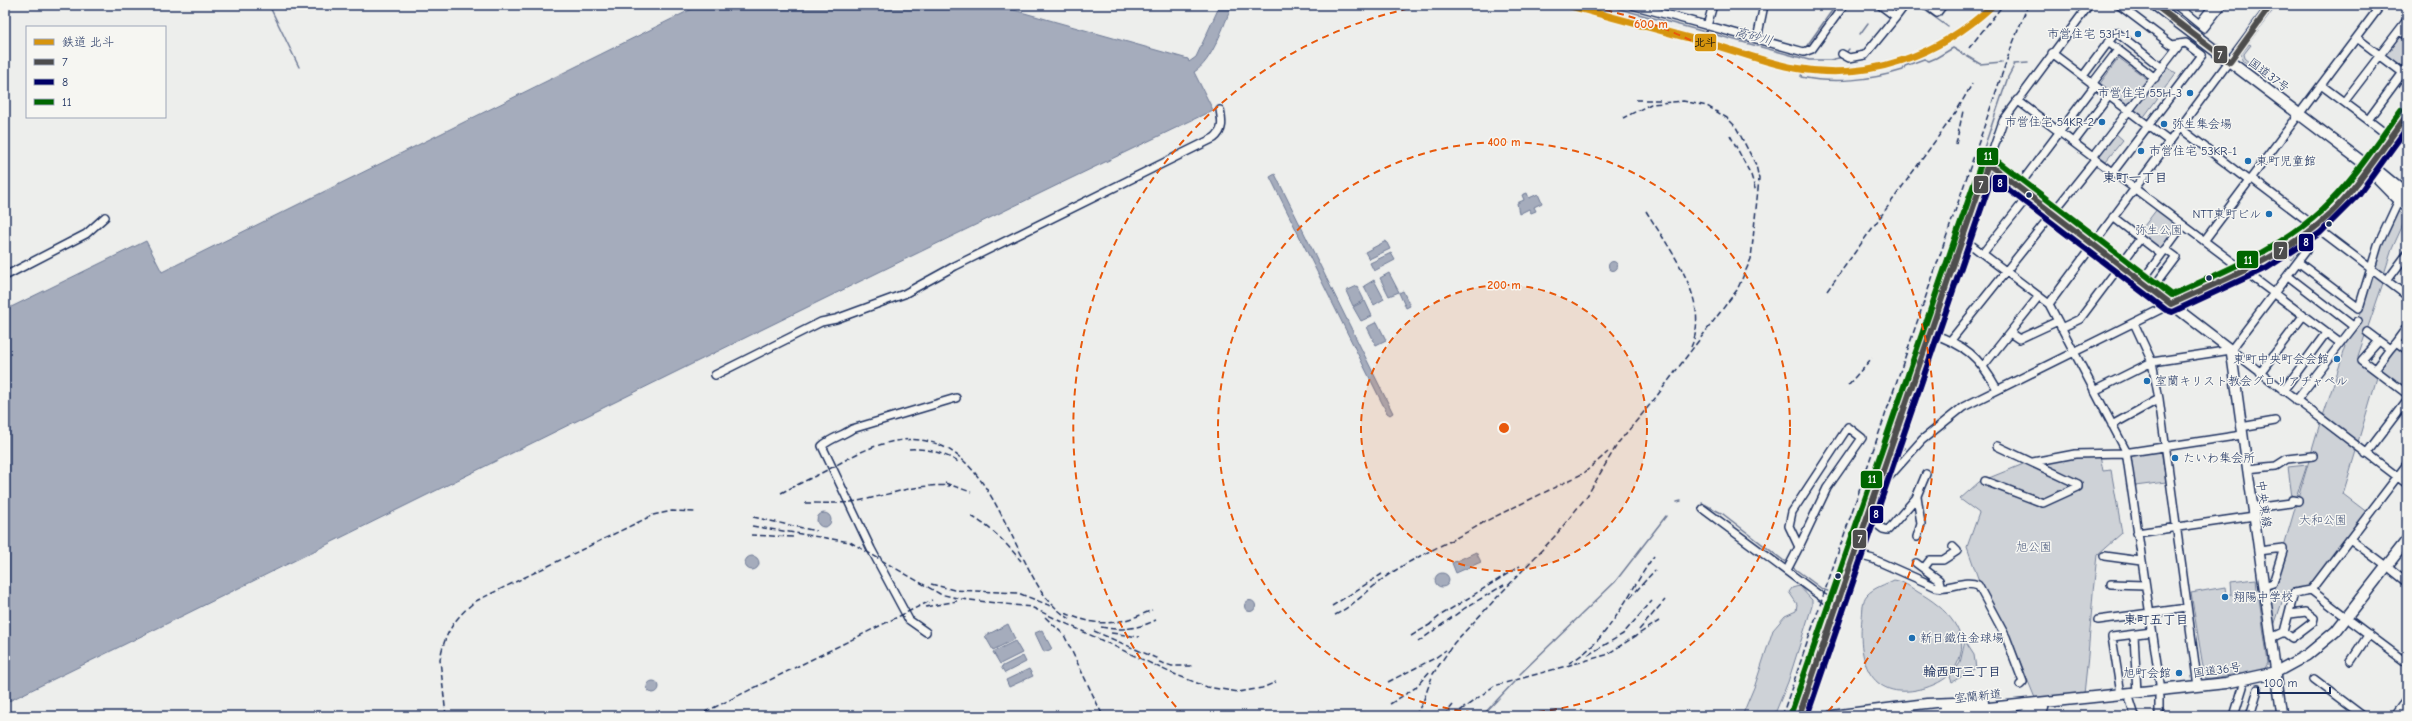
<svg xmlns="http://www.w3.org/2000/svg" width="2412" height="721" font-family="'Comic Neue','Klee One',sans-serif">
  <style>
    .green { fill: #ced2d7; stroke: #74809a }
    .water { fill: #a5acbc; stroke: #6e7a96 }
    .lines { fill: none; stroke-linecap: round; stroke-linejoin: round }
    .stream { stroke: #6e7a96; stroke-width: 1.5 }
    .minor-casing { stroke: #1b2f5e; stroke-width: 10 }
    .major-casing { stroke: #1b2f5e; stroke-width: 12 }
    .highway-casing { stroke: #1b2f5e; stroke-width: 13 }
    .minor { stroke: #f6f6f2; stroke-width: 7 }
    .major { stroke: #f6f6f2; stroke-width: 9 }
    .highway { stroke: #f6f6f2; stroke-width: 10 }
    .rail { stroke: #1b2f5e; stroke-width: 1.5; stroke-dasharray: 6 3; stroke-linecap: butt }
    .highway-bridge-casing { stroke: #1b2f5e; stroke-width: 13; stroke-linecap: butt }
    .highway-bridge { stroke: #f6f6f2; stroke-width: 10 }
    .bus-1-casing { stroke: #f6f6f2; stroke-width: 9 }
    .bus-2-casing { stroke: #f6f6f2; stroke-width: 9 }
    .bus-3-casing { stroke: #f6f6f2; stroke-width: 9 }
    .bus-1 { stroke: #4d4d4d; stroke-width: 6 }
    .bus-2 { stroke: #006; stroke-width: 6 }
    .bus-3 { stroke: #060; stroke-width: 6 }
    .rail-1-casing { stroke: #f6f6f2; stroke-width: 10 }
    .rail-1 { stroke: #d6940e; stroke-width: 7 }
    .ring { fill: none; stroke: #e8590c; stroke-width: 2; stroke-dasharray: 7 5 }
    .poi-dot { fill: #1f6fb2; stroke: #f6f6f2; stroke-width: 1.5 }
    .bus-dot { fill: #1b2f5e; stroke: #f6f6f2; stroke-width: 1.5 }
    .labels { text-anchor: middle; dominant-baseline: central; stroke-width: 3; stroke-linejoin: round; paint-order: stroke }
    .poi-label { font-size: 12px; fill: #1b2f5e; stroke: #f6f6f2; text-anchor: start }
    .street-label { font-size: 12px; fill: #1b2f5e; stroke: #f6f6f2 }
    .park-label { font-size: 12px; fill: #48587c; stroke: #f6f6f2 }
    .water-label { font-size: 13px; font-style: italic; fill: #44547a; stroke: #f6f6f2 }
    .neighbourhood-label { font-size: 13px; font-weight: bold; fill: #1b2f5e; stroke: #f6f6f2 }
    .centre { fill: #e8590c; stroke: #f6f6f2; stroke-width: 2 }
    .ring-label { font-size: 12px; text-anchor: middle; font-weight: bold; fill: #e8590c; stroke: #f6f6f2; stroke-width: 3; stroke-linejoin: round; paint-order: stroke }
    .line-badge { stroke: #f6f6f2; stroke-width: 1.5 }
    .badge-label { font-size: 11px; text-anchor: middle; font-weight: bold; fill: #fff }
    .pale-badge-label { font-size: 11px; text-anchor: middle; font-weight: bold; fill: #111 }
  </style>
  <rect width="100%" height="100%" fill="#edeeec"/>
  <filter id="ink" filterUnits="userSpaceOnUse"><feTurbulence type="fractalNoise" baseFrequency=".025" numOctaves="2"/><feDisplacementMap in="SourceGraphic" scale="8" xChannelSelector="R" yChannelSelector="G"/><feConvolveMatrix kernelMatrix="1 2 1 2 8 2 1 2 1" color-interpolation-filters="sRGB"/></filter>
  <g filter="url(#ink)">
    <path class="green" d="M2399,35L2407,41V63L2403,68L2384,54Z
      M2249,44L2251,45L2244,54L2245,58L2267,77L2242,60L2241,54Z
      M2119,58L2150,81L2128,107L2099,85Z
      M2167,67L2176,73L2143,118L2134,110Z
      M2115,133L2123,140L2106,161L2098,155Z
      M2157,209L2177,225L2178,229L2160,250L2138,234Z
      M2396,210L2406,218L2392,249L2384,274L2373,266L2379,247Z
      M2299,248L2300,249L2291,260L2287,256L2283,258Z
      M2371,274L2383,283L2358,356L2359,361L2378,374L2358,442L2323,416L2346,346L2344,344L2357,327Z
      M2397,346L2407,354V390L2380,369Z
      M2320,423L2356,451L2343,494L2368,513L2309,589L2285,593L2274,626L2269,587L2284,546Z
      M1897,444L1905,448L1894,459L1893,457Z
      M2161,450L2166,482L2135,486L2130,456Z
      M2100,455L2103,471L2111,470L2122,533L2097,555C2091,601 2090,647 2084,694L2035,698L2012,642L1979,581L1967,547L1979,513L1960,499L1979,482L2026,463L2067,456Z
      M2307,465L2296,498L2292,497L2288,467Z
      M2256,579L2257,591L2244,593L2246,595L2254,594L2259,598L2268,663L2264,670L2205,679L2191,593L2225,587L2226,595L2232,594L2231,582Z
      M1894,580C1903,581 1910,587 1918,592C1945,607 1974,634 1956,666C1950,678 1937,684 1925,688C1872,703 1857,664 1862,618C1863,611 1862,600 1867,595C1873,588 1886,584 1894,580Z
      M1799,586L1812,600V606L1788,682L1774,716H1742L1755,685L1773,630L1785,616L1796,611L1797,604L1789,592L1792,588Z
      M1965,641L1974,655L1976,668L1952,682L1950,677L1960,663Z"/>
    <path class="water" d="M700,5H996L1188,59L1189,62L1196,57L1220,5H1232C1224,25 1212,62 1194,72L1213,110C808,304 408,506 5,703V310L146,241L162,272Z
      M1275,174L1393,413L1390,415L1387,413L1270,177Z
      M1527,193L1529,198L1538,194L1542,203L1534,207L1536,211L1531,213L1529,209L1519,214L1517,203L1524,200L1522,195Z
      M1386,241L1390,249L1369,259L1365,252Z
      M1391,253L1395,260L1374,271L1370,263Z
      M1608.5 266a4.5 4.5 0 1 1 9 0a4.5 4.5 0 1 1-9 0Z
      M1389,273L1399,292L1389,296L1380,278Z
      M1374,280L1384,299L1374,305L1364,286Z
      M1357,286L1364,300L1353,306L1346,291Z
      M1403,291L1410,306L1406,308L1399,293Z
      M1365,301L1372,316L1361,321L1353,307Z
      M1377,322L1386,340L1376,345L1367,327Z
      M817 520a7 7 0 1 1 14 0a7 7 0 1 1-14 0Z
      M1476,552L1481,562L1456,573L1452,563Z
      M745 563a7 7 0 1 1 14 0a7 7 0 1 1-14 0Z
      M1435 580a7 7 0 1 1 14 0a7 7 0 1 1-14 0Z
      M1244.5 606a5.5 5.5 0 1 1 11 0a5.5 5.5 0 1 1-11 0Z
      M1008,624L1015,639L993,650L985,636Z
      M1042,630L1052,649L1044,652L1035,633Z
      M1015,641L1022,653L1000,664L993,652Z
      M1023,656L1026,662L1005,673L1001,667Z
      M1029,669L1033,676L1009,687L1006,680Z
      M647 687a6 6 0 1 1 12 0a6 6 0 1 1-12 0Z"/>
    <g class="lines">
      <path class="stream" d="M269,5L299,67
        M1605,5L1809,60H1830L1843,57
        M1918,5L1948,27
        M1860,34L1868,23
        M1806,47L1836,5
        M1845,54L1849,49
        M2014,64L2028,63
        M1802,71L1801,77C1834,84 1871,80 1903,70L1905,66L1924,59L1929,61L1936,58L1953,48L1980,64L2002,62
        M1677,502L1681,501
        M1702,503L1723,514L1788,564
        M1791,566L1822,589L1833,593
        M1831,599L2008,77L2015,64
        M1520,674L1615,582L1666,516
        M1482,716L1514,682
        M1792,716L1829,606"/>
      <g class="minor-casing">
        <path id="minor" d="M1632,5L1804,52L1812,49L1844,5
          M1926,5L1937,13L1943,5
          M2176,5L2204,28L2222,5
          M1896,17L1905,5
          M2199,24L2214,5
          M1707,26L1713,5
          M2399,31L2407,37
          M2357,38L2407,76
          M1757,39L1764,5
          M2108,42L2155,78
          M2052,53L2170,142
          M1842,54L1849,58L1865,55L1896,17L1880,5
          M2083,76L2116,32L2162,68
          M2092,84L2118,50
          M2321,85L2368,120
          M2017,100L2340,343
          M2344,102L2407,20
          M2180,128L2249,181
          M2390,137L2368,120L2407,67
          M2074,142L2109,96
          M2093,157L2180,44
          M2113,172L2202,55L2186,43L2172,45L2119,5
          M2251,178L2407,296
          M2018,187L2095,85
          M2113,217L2161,254
          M1962,238L2049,304L2126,451L2161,691
          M2204,241L2381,5
          M1983,253L2029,195
          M2298,262L2359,308L2378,245L2399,200
          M5,276L86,234L105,217
          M2288,276L2353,326
          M2142,281L2183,225
          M2387,281L2407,254
          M2152,289L2176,257L2165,249
          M2049,304L2271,5
          M2134,323L2152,362L2159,399L2198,686
          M2061,328L2080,319L2140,239
          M2367,332L2379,341
          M1930,333C1965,345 1979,356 1997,389
          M2010,333L2019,339L2058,321
          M1951,340L2096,159
          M2396,342L2407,327
          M2390,349L2396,342L2407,350
          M2231,350L2407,484
          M1984,365L2039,296
          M2375,369L2390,349L2379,341L2362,360L2407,394
          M2260,373L2303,316
          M715,375L821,322L836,319L904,294L955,266L1214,138C1224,130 1222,121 1220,110
          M2094,391L2152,362L2231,350L2306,251L2308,245L2303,236
          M2283,391L2326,333
          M2296,401L2358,321
          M2112,425L2159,399
          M2241,427L2275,421
          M2366,454L2407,400
          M2033,462L2075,454L2124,453L2242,435
          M2247,469L2276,466L2287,459L2313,456
          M1985,481L2043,503L2078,487V484L2067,479L1997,446
          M1880,487L1922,440L1963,407L2171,304L1988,164
          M2253,508L2291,503L2292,500L2298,501
          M1703,509L1823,598L1837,605
          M1867,517L1883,529L1888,530L1916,498L1926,474
          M2137,533L2254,516
          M1917,537L1921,524L1917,496
          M2350,539L2387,567
          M2259,551L2283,548V551L2273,583L2264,586
          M1854,554L1873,559L1936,587C1950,590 1964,579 1978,585L2006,637L2023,682L2020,685
          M2104,556L2141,561
          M1916,563L1939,580L1941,588
          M1924,568L1930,560H1943L1957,551L1953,547
          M1787,570L1799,547L1789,526L1792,512L1848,427L1862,438L1827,488L1799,547
          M2392,570L2407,582
          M2111,584L2145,585
          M2311,590L2347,618
          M2098,620L2187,608
          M2352,622L2407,663
          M926,632L909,620L871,549L822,446C831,438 842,436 852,429L956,398
          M2284,632L2292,638L2313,622L2314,618L2306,612L2290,614
          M2134,635L2137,693
          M2271,638L2284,632L2294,593L2311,590L2407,464
          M2351,661L2369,634
          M2314,679L2363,716
          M2121,694L2112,637L2152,632
          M2159,697V716
          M2130,700L2135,716
          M1799,716L2003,121L2089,5
          M2234,716L2243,687
          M2250,716L2258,689
          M2394,716L2407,699"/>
      </g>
      <g class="major-casing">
        <path id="major" d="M2282,716L2231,350L2171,304C2218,282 2274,261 2315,227C2351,198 2379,152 2407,115"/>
      </g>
      <g class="highway-casing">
        <path id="highway" d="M2155,5L2361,161L2407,208
          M2367,167L2378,171L2407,195
          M1941,713L2226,683L2276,672L2307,655L2336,631L2407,540
          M1832,716L1927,704L1983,702
          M2022,716L2043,708"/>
      </g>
      <use href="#minor" class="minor"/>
      <use href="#major" class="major"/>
      <use href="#highway" class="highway"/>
      <path class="rail" d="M1969,48L2003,5
        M1636,100H1660
        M1730,135L1751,175L1756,192
        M1956,144L1963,111
        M1646,211C1669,249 1712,301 1691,347
        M1827,291L1956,112L1972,84
        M1848,385L1872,358
        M909,449C928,448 944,453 960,463
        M945,483L971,492
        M781,493C798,484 816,476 833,467C844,461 855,454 868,449C956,414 986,483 1019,550C1034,578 1042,601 1070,619
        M805,503C823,503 841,504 858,501C889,495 918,483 950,486
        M971,516C992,528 1006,543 1021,561
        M753,517L816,531
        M752,526L850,542L940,594L961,599L1031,607L1169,672L1207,687L1239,692L1262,688L1276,682
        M751,535L793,537
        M931,584L954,590L1018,593L1051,606
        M1630,598L1655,570
        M1332,606L1382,574
        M926,607L957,601
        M1065,613C1099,628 1119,625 1152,610
        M1335,615C1358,603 1374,583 1396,570C1424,552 1456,540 1484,522L1584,473L1608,452
        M1045,617L1064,635L1103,716
        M1428,626L1441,615L1520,566
        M1101,627C1120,631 1138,629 1156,620
        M1639,630L1665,600
        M1094,631L1158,659
        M1111,633L1139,637
        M1411,636L1431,624
        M1418,642L1465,608L1504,585
        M1588,655L1623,634L1652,601
        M1159,662L1172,666H1192
        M1569,663C1610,641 1628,592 1654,556
        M1388,682L1435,658L1446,650
        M1390,704L1415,688L1431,670
        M446,716L440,660C444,634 455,617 476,601L653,515L672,511L696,512
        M697,716L932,600
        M1415,716L1423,702L1433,674L1454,643L1555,536L1587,496L1618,443L1653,401L1737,290L1751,259L1759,179L1756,165L1736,127L1727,118L1707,106L1683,101L1651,104L1623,118
        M1444,716L1453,705
        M1453,716L1494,686L1606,655L1659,621
        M1782,716L2011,48L2028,5"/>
      <g class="highway-bridge-casing">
        <path id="highway-bridge" d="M1914,716L1941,713"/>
      </g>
      <use href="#highway-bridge" class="highway-bridge"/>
      <g class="bus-1-casing">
        <path id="bus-1" d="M2155,5L2230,62L2271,5
          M1799,716L1988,164L2171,304C2225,279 2285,257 2329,215C2359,185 2382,149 2407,115"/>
      </g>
      <g class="bus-2-casing">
        <path id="bus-2" d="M1807,716L1992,177L2166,310L2172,312L2267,268L2320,233L2359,194L2407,128"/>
      </g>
      <g class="bus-3-casing">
        <path id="bus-3" d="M1791,713L1983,158L1988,156L1993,158L2172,295C2224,271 2279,250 2322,210C2353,181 2376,144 2401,110"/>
      </g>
      <use href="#bus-1" class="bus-1"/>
      <use href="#bus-2" class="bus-2"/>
      <use href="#bus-3" class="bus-3"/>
      <g class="rail-1-casing">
        <path id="rail-1" d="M1567,5C1615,18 1663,31 1711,44C1739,52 1767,63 1795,68C1869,82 1940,55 1993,5"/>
      </g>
      <use href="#rail-1" class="rail-1"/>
    </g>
  </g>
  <circle cx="1504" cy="428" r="143" fill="#e8590c" fill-opacity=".12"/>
  <g class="ring">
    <circle cx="1504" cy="428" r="143"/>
    <circle cx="1504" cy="428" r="286"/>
    <path d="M1184 716A430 430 0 0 1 1426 5M1582 5A430 430 0 0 1 1824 716"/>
  </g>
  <g class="poi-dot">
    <circle cx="2138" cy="34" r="4"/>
    <circle cx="2190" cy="93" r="4"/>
    <circle cx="2102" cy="122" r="4"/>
    <circle cx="2164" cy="124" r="4"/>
    <circle cx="2141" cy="151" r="4"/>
    <circle cx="2248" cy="161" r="4"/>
    <circle cx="2269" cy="214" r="4"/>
    <circle cx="2337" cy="359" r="4"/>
    <circle cx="2147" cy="381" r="4"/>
    <circle cx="2175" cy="458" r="4"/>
    <circle cx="2225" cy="597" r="4"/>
    <circle cx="1912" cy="638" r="4"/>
    <circle cx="2179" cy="673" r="4"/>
  </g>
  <g class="bus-dot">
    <circle cx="2029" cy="195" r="3.5"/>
    <circle cx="2329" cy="224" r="3.5"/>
    <circle cx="2209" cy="278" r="3.5"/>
    <circle cx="1838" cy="576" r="3.5"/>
  </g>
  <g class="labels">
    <g class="poi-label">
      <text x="2130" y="34" text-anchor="end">市営住宅 53H-1</text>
      <text x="2182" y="93" text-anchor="end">市営住宅 55H-3</text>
      <text x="2094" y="122" text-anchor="end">市営住宅 54KR-2</text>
      <text x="2172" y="124">弥生集会場</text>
      <text x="2149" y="151">市営住宅 53KR-1</text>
      <text x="2256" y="161">東町児童館</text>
      <text x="2261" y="214" text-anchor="end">NTT東町ビル</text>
      <text x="2329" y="359" text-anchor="end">東町中央町会会館</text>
      <text x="2155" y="381">室蘭キリスト教会グロリアチャペル</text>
      <text x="2183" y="458">たいわ集会所</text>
      <text x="2233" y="597">翔陽中学校</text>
      <text x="1920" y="638">新日鐵住金球場</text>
      <text x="2171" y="673" text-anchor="end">旭町会館</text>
    </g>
    <g class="street-label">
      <text transform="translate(2269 75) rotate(37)">国道37号</text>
      <text transform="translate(2264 504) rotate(82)">中央東線</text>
      <text transform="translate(2217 670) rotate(-8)">国道36号</text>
      <text transform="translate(1978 696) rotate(-6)">室蘭新道</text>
    </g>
    <g class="park-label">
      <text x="2159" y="230">弥生公園</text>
      <text x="2323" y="520">大和公園</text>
      <text x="2034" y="547">旭公園</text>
    </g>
    <g class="water-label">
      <text transform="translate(1754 36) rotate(15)">高砂川</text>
    </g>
    <g class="neighbourhood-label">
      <text x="2135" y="177">東町一丁目</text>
      <text x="2156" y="619">東町五丁目</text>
      <text x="1962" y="671">輪西町三丁目</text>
    </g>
  </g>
  <circle cx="1504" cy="428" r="6" class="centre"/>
  <g class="ring-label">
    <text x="1651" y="28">600 m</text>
    <text x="1504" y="146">400 m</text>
    <text x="1504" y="289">200 m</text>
  </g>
  <g class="line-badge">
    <rect x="1694" y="33" width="23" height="19" rx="4" fill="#d6940e"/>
    <rect x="2213" y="45" width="15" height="19" rx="4" fill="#4d4d4d"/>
    <rect x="1976" y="147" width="23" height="19" rx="4" fill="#060"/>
    <rect x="1992" y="174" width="16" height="19" rx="4" fill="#006"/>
    <rect x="1973" y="175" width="16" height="19" rx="4" fill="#4d4d4d"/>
    <rect x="2298" y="233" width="16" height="19" rx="4" fill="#006"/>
    <rect x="2273" y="241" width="15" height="19" rx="4" fill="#4d4d4d"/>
    <rect x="2236" y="250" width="23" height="19" rx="4" fill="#060"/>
    <rect x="1860" y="470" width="23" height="19" rx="4" fill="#060"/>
    <rect x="1869" y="505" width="15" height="19" rx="4" fill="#006"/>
    <rect x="1852" y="529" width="15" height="20" rx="4" fill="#4d4d4d"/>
  </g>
  <g class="badge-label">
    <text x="2220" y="59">7</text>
    <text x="1988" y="160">11</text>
    <text x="2000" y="187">8</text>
    <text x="1981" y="189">7</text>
    <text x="2306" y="246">8</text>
    <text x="2281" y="255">7</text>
    <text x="2248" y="264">11</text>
    <text x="1872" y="483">11</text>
    <text x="1876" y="518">8</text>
    <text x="1860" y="543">7</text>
  </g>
  <g class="pale-badge-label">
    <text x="1705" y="46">北斗</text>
  </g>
  <rect width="2412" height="721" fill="none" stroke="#f6f6f2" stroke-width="20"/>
  <rect x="10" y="10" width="2392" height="701" fill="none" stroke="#1b2f5e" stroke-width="1.5" filter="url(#ink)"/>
  <rect x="26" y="26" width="140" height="92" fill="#f6f6f2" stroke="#9ea6b7"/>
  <rect x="34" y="39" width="20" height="6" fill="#d6940e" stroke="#9ea6b7"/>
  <text x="62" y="46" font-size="12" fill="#1b2f5e">鉄道 北斗</text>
  <rect x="34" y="59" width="20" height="6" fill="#4d4d4d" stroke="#9ea6b7"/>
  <text x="62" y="66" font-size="12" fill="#1b2f5e">7</text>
  <rect x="34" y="79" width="20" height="6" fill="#000066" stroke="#9ea6b7"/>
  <text x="62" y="86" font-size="12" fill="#1b2f5e">8</text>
  <rect x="34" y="99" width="20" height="6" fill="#006600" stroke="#9ea6b7"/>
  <text x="62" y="106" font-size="12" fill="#1b2f5e">11</text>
  <path d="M2258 687v6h72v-6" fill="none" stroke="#1b2f5e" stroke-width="2"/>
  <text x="2264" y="687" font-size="12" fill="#1b2f5e" stroke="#f6f6f2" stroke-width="3" paint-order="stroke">100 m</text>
</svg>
